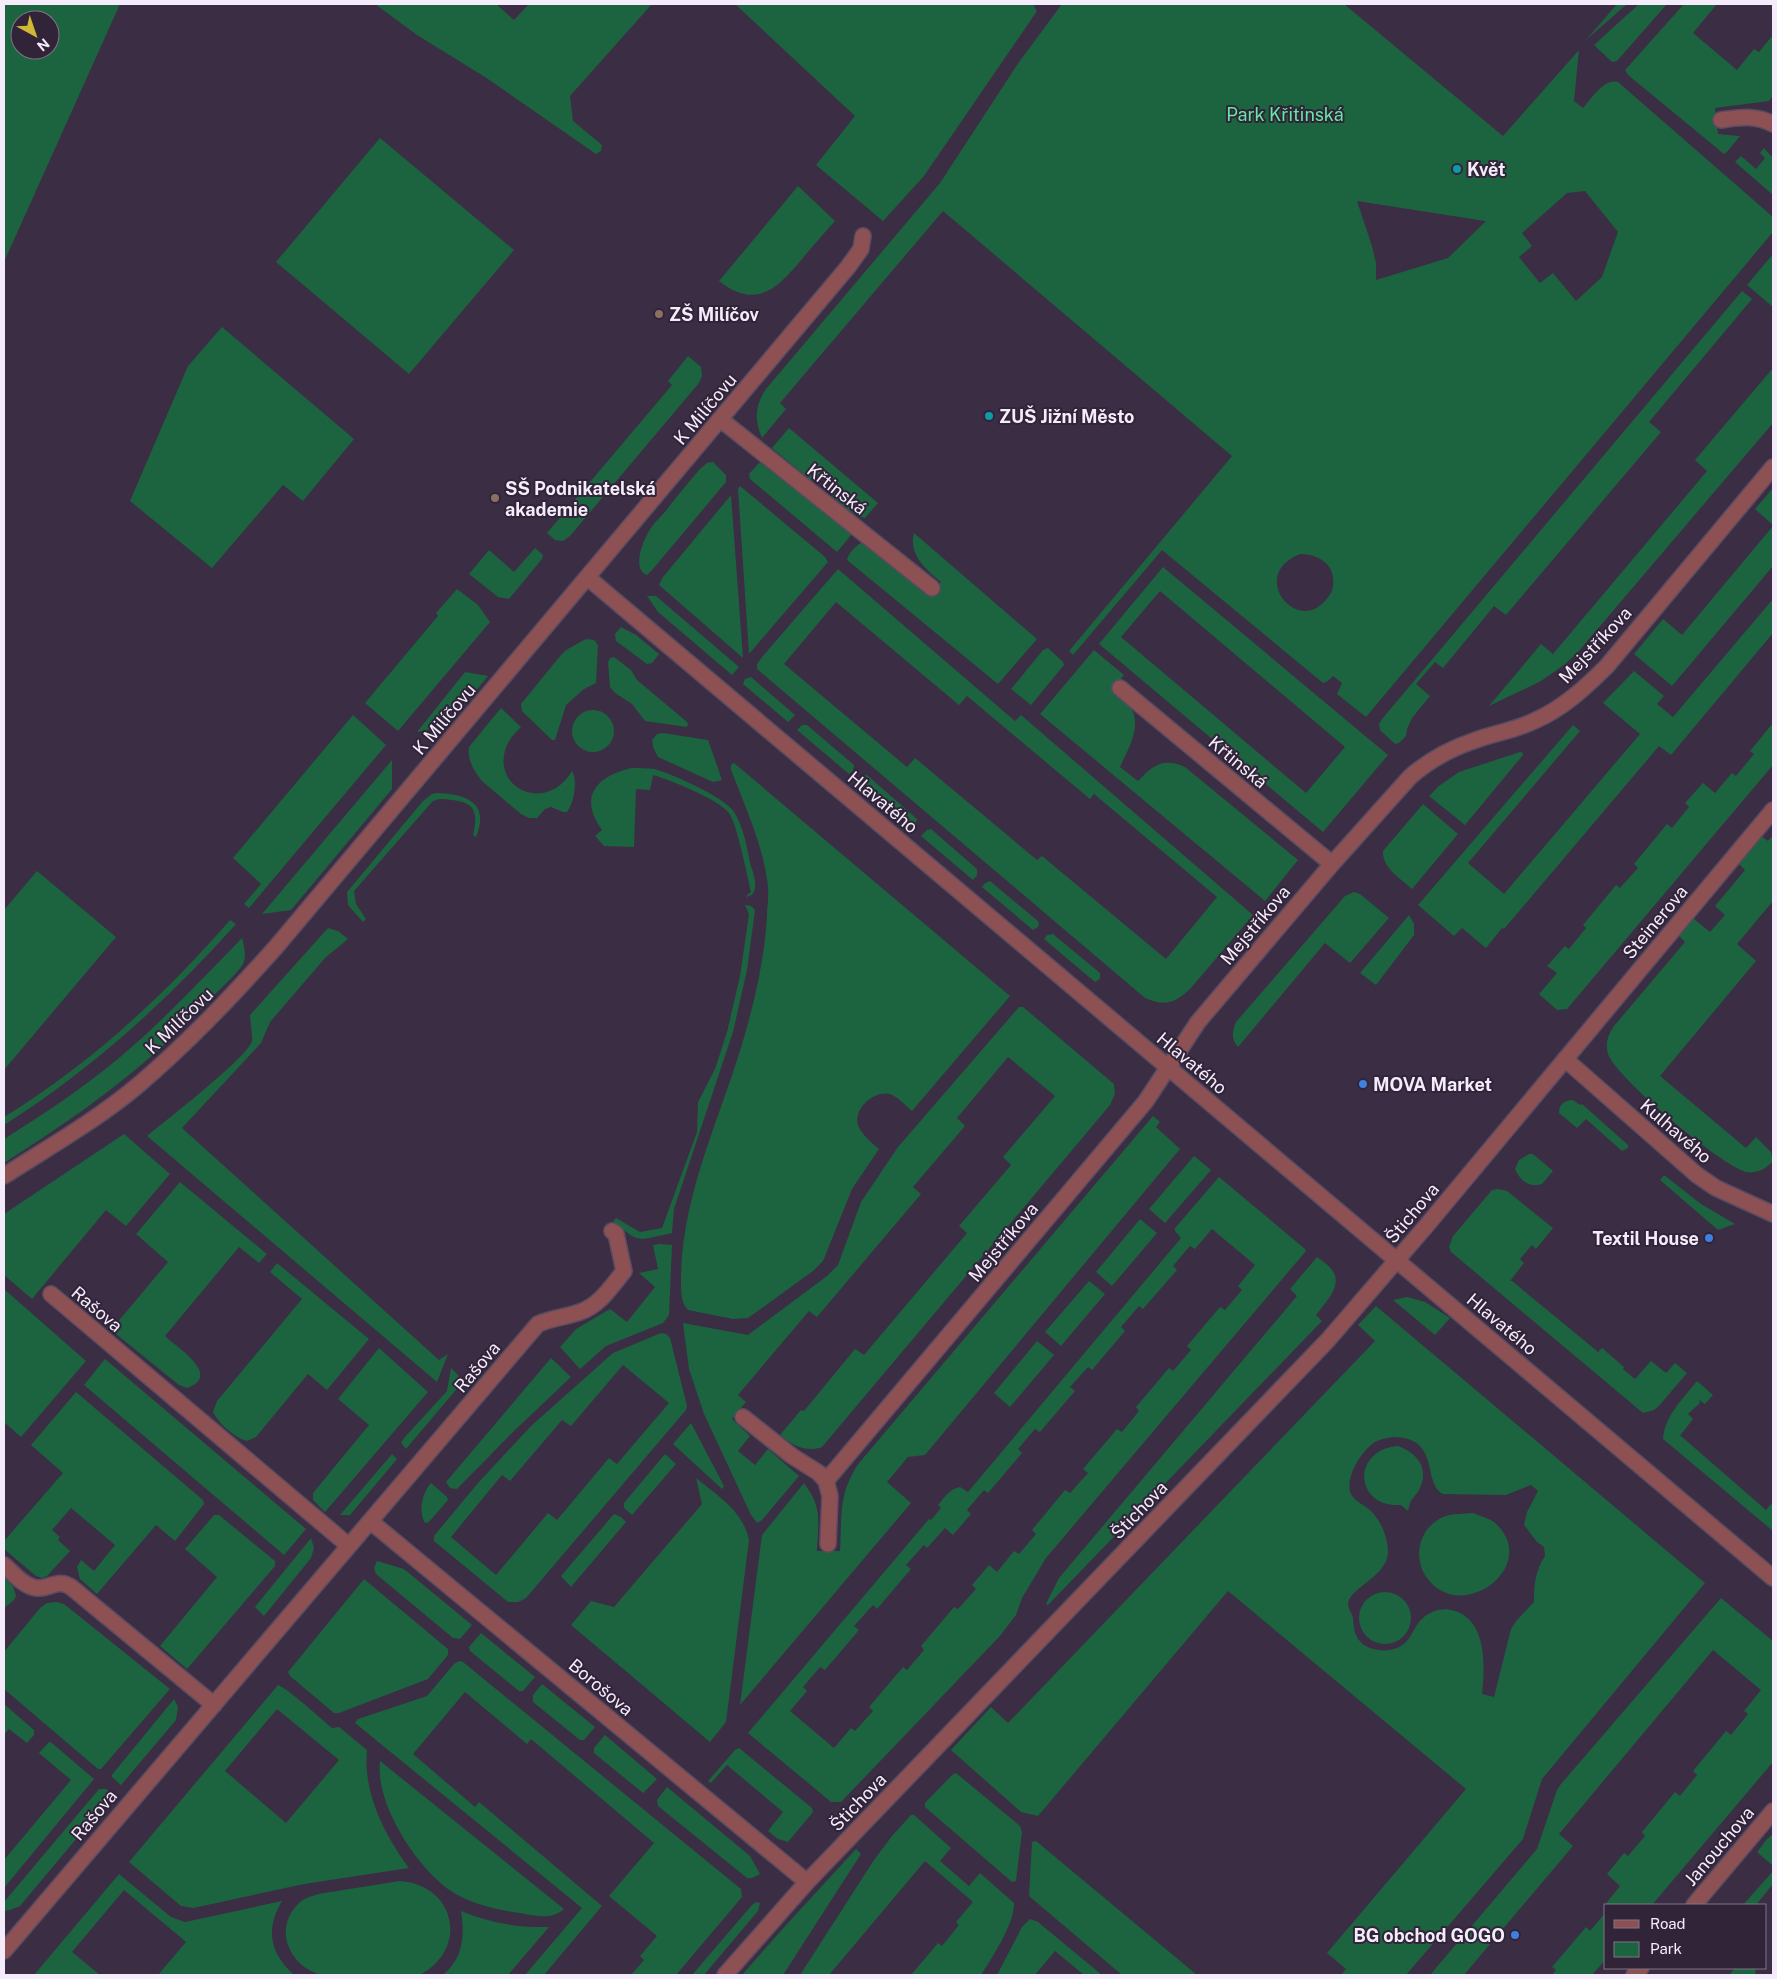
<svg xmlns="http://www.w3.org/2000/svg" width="1777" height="1979" font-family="'Public Sans',sans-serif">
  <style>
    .green { fill: #1c6340; fill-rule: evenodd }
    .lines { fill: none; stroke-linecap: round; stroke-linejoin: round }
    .minor-casing { stroke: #594c61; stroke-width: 18 }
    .minor { stroke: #8e5153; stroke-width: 15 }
    .culture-dot { fill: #0f9aa8; stroke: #312439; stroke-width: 2 }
    .education-dot { fill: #8d6e63; stroke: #312439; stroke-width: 2 }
    .shop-dot { fill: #3f7fe0; stroke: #312439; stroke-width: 2 }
    .labels { text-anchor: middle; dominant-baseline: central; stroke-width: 4; stroke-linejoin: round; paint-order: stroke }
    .park-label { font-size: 18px; fill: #64e7a2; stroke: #312439 }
    .poi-label { font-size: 18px; font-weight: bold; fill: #f5ecfb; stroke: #312439; text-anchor: start }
    .street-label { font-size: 18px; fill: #f5ecfb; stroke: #312439 }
  </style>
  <rect width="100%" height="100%" fill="#3b2d44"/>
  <path class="green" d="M4,4H120L4,262ZM20,20H50V50H20Z
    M375,4H496L514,20L529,4H652L570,96L573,121L602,145L601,151L596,154L485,77L417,35Z
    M735,4H1033L1037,11L924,176L883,221L816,165L855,116Z
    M1062,4H1344L1503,136L1579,50L1574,101L1583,108C1591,99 1604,78 1618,82L1773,217V232L1366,717L1337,694L1342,683L1333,676L1328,681L1323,683L1162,550L1073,655L1069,651L1232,456L943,211L780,403L786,409L762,438C754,420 755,405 766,389L940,183L1019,62ZM1585,191L1618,232L1602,277L1576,301L1553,273L1540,283L1519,257L1532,246L1522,233L1567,193ZM1357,201L1485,221H1486L1448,258L1376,280V263L1372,246ZM1300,554C1319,554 1336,565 1333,586C1332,593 1328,598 1323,603C1294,632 1249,574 1300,554Z
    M1617,4H1627L1586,40Z
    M1639,4H1667L1617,61L1612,62L1594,45Z
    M1684,4H1717L1693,33L1737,70L1754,49L1759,52L1773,35V96L1769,101L1715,108L1718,134L1740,136L1727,152L1724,154L1628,75L1625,70Z
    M380,138L514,250L409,374L276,262Z
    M1764,148L1773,158V195L1735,162L1741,156L1756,169L1765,158L1760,153Z
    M798,186L835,221C824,233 813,246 802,259C777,289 756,310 719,281Z
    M1773,254V307L1747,285Z
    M1742,291L1752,299L1649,422L1661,432L1506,615L1494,606L1443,668L1435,662L1416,684L1430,696L1412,718L1407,729L1406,736L1399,743L1395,744L1380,730L1379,724L1382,719Z
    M222,327L354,439L303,501L283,485L212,568L130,501L188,366Z
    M688,356L701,367L702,376L699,383L570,536L563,541L555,540L547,533L672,385L668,381Z
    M1773,368V423L1578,652L1564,665L1541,681L1489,706L1541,644L1553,654L1707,471L1695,460Z
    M789,428L878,503L865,518C852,515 842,505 832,496L837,490L819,474L812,481L772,448Z
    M713,462L726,475V482L653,569L647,575C632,570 642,543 648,533C652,525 659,518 665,512C676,497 688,483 700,469L707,463Z
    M759,463H761L852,534L837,552L750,479L749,474Z
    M740,486L825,557L828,562L749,654L738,489Z
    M1773,488V525L1755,509Z
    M731,495L743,658L659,585L663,577Z
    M1773,526V566L1672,686L1634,654L1663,619L1682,635Z
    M914,533L1037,639L998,684L847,560C848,554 857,543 864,542L930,595L941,582C926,570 908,554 914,533Z
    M535,548L543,555L542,559L509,599L498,597L469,574L489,550L514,572Z
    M1163,567L1388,755L1323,832L1099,644ZM1160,591L1345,747L1306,793L1121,637Z
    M838,569L1015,721L1021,715L1253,915L1191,988C1175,1003 1165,1007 1145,998L757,669V664L762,657ZM836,602L959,705L967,696L1090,799L1094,794L1217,897L1166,959L1042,856L1037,860L915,758L907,767L784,664Z
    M457,589L478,605L490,622L398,731L365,703L438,616L436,613Z
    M647,596H656L739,667L732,675L658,612Z
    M1773,599V633L1671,755L1659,746L1504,929L1502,928L1486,948L1462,928L1454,936L1418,905L1573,725L1580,731L1468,863L1504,894L1640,734L1603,703L1634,671L1664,696L1657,704L1673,717Z
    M621,627L636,635L659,654L652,663L647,664L616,641L615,634Z
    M586,639L594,640L598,645L596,683L584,689L566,705L555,740H552L525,714L522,711L521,704L561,655L566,650Z
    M1048,648L1063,662L1064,665L1031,705L1011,689L1043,650Z
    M1094,650L1124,675L1112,690C1118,695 1126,699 1130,706C1143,726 1128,749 1120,767L1138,781C1152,766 1163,757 1185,767L1298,860L1265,901L1040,714Z
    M614,657L631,670L637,680L687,722L688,724L687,727L645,721L632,704L615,693L610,687L608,662L610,658Z
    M465,672L488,676L475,692L468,686L447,711L454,717C445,728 430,729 417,732Z
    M751,677L795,715L788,722L743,684L745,679Z
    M501,708L521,727C516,732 510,738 507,745C489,788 546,815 572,771C578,781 574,803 567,812H563L551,807L545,809L537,818H529L521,814L482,781C474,771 467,760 469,747Z
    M572 731a21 21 0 1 1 42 0a21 21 0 1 1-42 0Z
    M353,715L386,745L249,908L244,904L261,884L233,858Z
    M1773,723V765L1567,1009L1557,1010L1539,994L1557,973L1547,966L1565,946L1569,949L1586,928L1583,925L1616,885L1620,888L1638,868L1634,864L1667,824L1672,828L1689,807L1685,803L1703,783L1715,793L1732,773L1736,776L1754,754L1750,751Z
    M802,725H807L854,765L853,771L849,774L797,730Z
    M663,733L708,740L722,780L713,782L658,757L653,747L652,740L657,734Z
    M1520,752L1523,753V755L1465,825L1429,796L1439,786L1459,772Z
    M392,760V789L291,910L262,914Z
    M734,763L1010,996L912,1111C905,1105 898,1097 890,1094C874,1090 853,1109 858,1125C862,1135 872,1143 879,1149L852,1189L823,1261L813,1271L748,1318L733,1319L688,1310C680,1302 681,1288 681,1278C682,1192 722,1115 745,1034C756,995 765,955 767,915C767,906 769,897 768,888C765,850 745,806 731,770V765Z
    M632,768C639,768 647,768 654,769C671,773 726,798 734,812C743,826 747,846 750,863C753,873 759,886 752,895L745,897L751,892C747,875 737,824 729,813C718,799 670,780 653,775L650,790L636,789L634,847L604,846L595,836L602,830C578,797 596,776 632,768Z
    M867,775L917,819L915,825L911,827L858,781L863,776Z
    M437,793C467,794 490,803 476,837L473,835C478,813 476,802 451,800C444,799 438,798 432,802L354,891L356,904L366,919L363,922L348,905L347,892L423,801L432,794Z
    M1423,804L1458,834L1412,889C1400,878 1382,868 1383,851Z
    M931,829L977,869V875L973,880L921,836L927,830Z
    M1773,835V901L1737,944L1756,961L1660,1076L1746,1148L1756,1137L1771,1152L1773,1161C1768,1168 1756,1174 1746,1172C1721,1165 1617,1079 1608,1054C1605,1043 1608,1035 1614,1026L1685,942L1678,935L1693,918L1710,932L1725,915L1715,906L1745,870L1738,863L1761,836L1768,841Z
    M37,871L116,937L4,1070V910Z
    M990,881L1039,922L1038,927L1033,930L982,887L985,883Z
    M1354,892L1360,894L1389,918L1350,963L1325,943L1238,1047C1231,1039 1232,1032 1236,1022L1345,896Z
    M745,905L751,906L755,910L747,970L733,1032L674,1209L672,1233C637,1240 641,1245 613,1221L616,1218L640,1232L662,1228L697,1132L698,1102L715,1069L727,1032L740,976L749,914Z
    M1409,915L1414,924V935L1376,985L1360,973Z
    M230,920L236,924C167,1001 91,1070 4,1125V1117C89,1065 165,995 230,920Z
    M328,928L338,931L348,939L326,957L270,1022L261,1043L182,1128L439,1360L448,1354L437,1382L147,1136C164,1122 248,1057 252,1041C253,1038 250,1021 250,1015Z
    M1053,934L1100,973V979L1095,982L1044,939L1047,935Z
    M242,938C244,946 247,956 243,964C237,974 221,988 212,997C151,1064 80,1115 4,1163V1139C44,1114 83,1088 119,1058C163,1021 202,979 242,938Z
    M1019,1007H1023L1114,1084L1115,1094L1110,1105L822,1447C806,1453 792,1445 780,1435L801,1410L804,1411L855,1349L864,1355L967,1233L959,1226L1011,1165L1003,1157L1055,1096L1008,1057L957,1118L965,1126L913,1187L921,1194L817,1317L809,1311L738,1395L746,1402L732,1419L750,1436L738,1451L755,1465L768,1449L799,1476L762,1520L757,1523L751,1515L704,1414L689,1369L683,1323L748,1335L827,1276L838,1265L861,1202L898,1147Z
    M1573,1100L1580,1105L1582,1104L1628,1145V1148L1622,1151L1586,1119L1577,1128L1559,1113C1559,1105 1564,1100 1573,1100Z
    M1153,1116L1160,1122L1156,1127L1180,1149L925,1455L908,1457L887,1482L911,1503L740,1705L762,1535L804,1483C823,1508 818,1522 817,1551H840C842,1517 838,1493 859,1463Z
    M124,1134L170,1174L126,1226L106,1210L32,1299L4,1275V1214Z
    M1529,1154H1533L1553,1171L1542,1184C1530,1188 1520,1181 1515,1169L1519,1160Z
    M1194,1156L1211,1170L1165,1223L1149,1209Z
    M1664,1175L1701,1204L1735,1224L1718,1230L1660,1180Z
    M1219,1177L1305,1249L1306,1251L1046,1558L1022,1598L1016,1615L999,1637L841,1802H831L748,1733L929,1519L931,1520L941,1508L938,1505C945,1497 949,1489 960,1487L968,1492L1181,1238L1175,1231V1228ZM1212,1229L1255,1265L1238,1286L1242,1290L1225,1310L1220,1307L1187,1346L1191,1350L1173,1371L1169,1368L1136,1407L1139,1411L1122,1432L1117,1429L1083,1469L1088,1473L1070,1493L1065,1490L1032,1530L1036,1534L1019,1554L1014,1551L997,1572L989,1565L972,1585L976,1589L958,1609L954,1607L921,1646L924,1650L907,1670L903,1667L869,1707L873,1711L855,1731L851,1728L834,1748L790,1711L807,1691L803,1687L820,1667L825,1670L859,1630L854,1626L873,1605L877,1609L911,1569L906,1565L924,1545L927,1548L945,1528L953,1535L971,1514L967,1510L984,1490L988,1493L1022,1453L1018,1449L1035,1429L1040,1432L1075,1391L1070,1387L1088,1367L1092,1370L1125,1331L1121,1327L1139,1306L1143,1309L1177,1270L1173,1266L1190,1246L1195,1249Z
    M180,1182L267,1254L259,1263L239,1247L165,1336C176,1347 223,1375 187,1388L179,1385L111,1330L168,1262L136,1234Z
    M1498,1189L1507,1191L1553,1228L1536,1249L1532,1245L1520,1259L1524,1263L1510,1281H1512L1597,1351V1353L1602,1348L1624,1367L1623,1369L1635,1379L1651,1361L1666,1373L1675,1363L1687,1373L1659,1406L1654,1410L1643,1413L1451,1252L1449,1247L1453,1236L1492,1190Z
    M1140,1219L1157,1233L1112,1286L1096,1272Z
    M660,1244L672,1245L669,1315L663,1323L606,1346L580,1369L560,1347L576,1329L610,1309L627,1322L655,1287L639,1273L658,1269L653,1245Z
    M1317,1257C1322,1261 1329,1265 1332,1270C1344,1285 1324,1304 1316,1315L1322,1321L1048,1605L1046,1604L1059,1578L1297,1296L1290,1289Z
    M277,1263L369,1339L327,1390L308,1374L256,1437L247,1441C235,1438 218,1423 213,1412L217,1401L302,1299L270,1272Z
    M1089,1281L1105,1294L1061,1346L1045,1332Z
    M4,1289L86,1361L21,1437L4,1422Z
    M1407,1297L1425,1302L1450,1318L1435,1335L1393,1300Z
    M1376,1306L1705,1583L1542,1779L1523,1839L1406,1975H1341L1346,1969L1327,1953L1466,1789L1228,1591L1038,1816L1021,1812L951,1750L991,1707L1008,1723L1375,1341L1358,1325ZM1393,1437C1441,1437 1422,1483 1443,1494L1506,1495L1531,1485L1538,1491L1527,1512L1524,1525L1537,1542L1544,1547L1545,1556C1535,1571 1534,1585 1534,1602L1517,1620L1511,1629L1494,1697L1482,1694C1485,1666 1487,1621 1455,1611C1444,1607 1433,1610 1424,1617C1412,1627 1412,1642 1397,1648C1387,1652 1373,1651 1364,1645C1354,1637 1354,1629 1353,1618C1352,1613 1348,1609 1348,1604C1349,1588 1388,1576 1388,1552C1388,1538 1381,1521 1371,1511C1365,1505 1355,1502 1351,1494C1344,1478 1362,1450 1375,1442C1381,1439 1387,1438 1393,1437Z
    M661,1333L666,1334L670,1338L687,1406L686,1410L526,1598L518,1602H508L434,1541V1536L478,1483L531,1426L613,1353ZM623,1365L669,1403L617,1464L609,1458L557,1520L548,1513L496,1575L451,1537L502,1475L510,1481L562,1420L571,1426Z
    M1037,1341L1054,1355L1010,1407L994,1393Z
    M379,1348L428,1392L325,1512L313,1500V1493L369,1425L338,1399Z
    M551,1358L571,1377L514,1431L458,1488L456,1489L450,1488L446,1482Z
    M105,1359L306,1529L284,1555L84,1385Z
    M451,1368L458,1375L460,1385L406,1449L401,1443L404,1438L447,1391Z
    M1697,1381L1713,1395L1705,1404L1699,1400L1700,1403L1688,1414L1693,1419L1679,1437L1681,1436L1766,1510L1771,1504L1773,1506V1531L1663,1439C1665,1415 1683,1399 1697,1381Z
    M76,1392L203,1500L204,1504L175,1541L156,1525L97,1594L80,1579L77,1567L81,1560L94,1571L115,1545L71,1508L52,1530L60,1537L58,1540L70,1551L47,1576L42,1578L36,1576L4,1549V1541L63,1473L31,1445Z
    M691,1423L724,1486L722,1489L673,1444Z
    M1398,1446C1417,1453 1429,1467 1420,1488C1418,1493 1414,1496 1411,1501C1409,1504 1409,1509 1408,1511L1401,1505C1354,1508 1351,1450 1398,1446Z
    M392,1454L397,1459L350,1515H340Z
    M665,1454L676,1464L632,1515L624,1508V1503Z
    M696,1478C718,1496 743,1511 749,1540L726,1722L710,1742L571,1625L591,1601L614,1607L702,1504Z
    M431,1483L447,1497L448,1500L429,1522L425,1523C418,1512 422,1493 431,1483Z
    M1473,1513C1480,1516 1488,1518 1494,1522C1543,1564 1462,1626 1427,1578C1412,1557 1419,1528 1443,1517C1453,1513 1463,1514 1473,1513Z
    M614,1514L621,1517L626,1522L571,1587L561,1576Z
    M214,1515H219L275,1561V1566L187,1669L160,1646L217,1577L185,1549Z
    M311,1538L314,1548L311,1558L264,1616L255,1607Z
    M377,1561L404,1569L472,1625L460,1639L453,1638L376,1574L374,1568Z
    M4,1578L13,1586L16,1596L14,1600L4,1608Z
    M364,1579L448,1649V1655L428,1679L339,1713H334L290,1676L288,1672Z
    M1359 1618a26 26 0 1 1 52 0a26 26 0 1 1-52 0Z
    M1721,1598L1773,1641V1762L1652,1905H1606V1908L1604,1906L1620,1886L1607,1874L1624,1853L1628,1856L1645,1836L1642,1832L1675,1792L1680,1796L1697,1775L1693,1771L1726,1731L1731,1735L1748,1714L1744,1711L1761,1690L1713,1650L1559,1834L1573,1846L1464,1975H1430L1537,1849L1557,1790L1561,1784Z
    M56,1602L64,1604L170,1689L101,1769H98L4,1689V1652L40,1608L47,1603Z
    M481,1633L535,1677L523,1691H519L470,1651L469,1647Z
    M459,1661L463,1662L741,1889L742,1897L676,1975H631L644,1960L640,1956L657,1936L609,1896L654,1843L531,1739L527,1744L465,1692L413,1754L475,1807L479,1802L602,1906L544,1975H525L582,1908L355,1723L358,1719L427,1696L454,1664Z
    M542,1684L595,1727L584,1740H580L533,1702V1695Z
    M278,1685C290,1690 321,1719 332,1728L339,1727L367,1750C363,1793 384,1834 409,1868L304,1884L193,1908L181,1906L129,1862ZM277,1709L339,1760L286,1823L225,1771Z
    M174,1699L178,1707L176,1720L121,1785L111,1776Z
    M4,1704L34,1730V1735L27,1743L9,1729L4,1735Z
    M605,1735L657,1779L643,1793L594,1753V1748Z
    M49,1742L52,1743L94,1779L4,1888V1860L71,1780L39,1753Z
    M739,1748L812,1808L813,1812L788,1842L778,1839L768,1831L783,1812L727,1765L711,1783L708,1781L735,1750Z
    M380,1761L564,1909C551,1920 536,1916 520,1913C497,1910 467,1903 448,1889C415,1865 375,1803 380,1761Z
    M956,1773L1020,1826L1022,1832L1016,1881L1012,1882L925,1807V1803L952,1775Z
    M667,1787L750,1856L760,1874L752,1878H747L658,1806L657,1800Z
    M99,1789H106L113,1795L20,1906L10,1910L4,1911V1902Z
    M911,1815H914L951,1848L940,1861L969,1886L980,1873L1014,1903C1015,1923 992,1958 981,1975H911L938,1943L942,1946L959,1925L956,1922L973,1902L925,1861L829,1975H800L874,1860L892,1836Z
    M1773,1834V1866L1757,1852L1767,1839Z
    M1036,1841L1197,1975H1122L1029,1896L1032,1842Z
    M856,1849L861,1854L783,1975H742L787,1924Z
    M1773,1871V1884L1756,1905H1743Z
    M119,1874L171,1917L185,1922L282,1901C265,1930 270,1953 294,1975H158L186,1942L124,1890L72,1952L100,1975H34Z
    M400,1881C456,1885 469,1949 420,1975H321C305,1970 294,1961 288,1945C281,1927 291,1904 309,1897C319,1893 332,1892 343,1890C362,1887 381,1884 400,1881Z
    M756,1902L760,1903L758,1911L704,1975H692L752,1905Z
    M461,1911C490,1923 518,1928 549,1927L508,1975H443C463,1959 465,1935 461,1911Z
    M1606,1912V1959L1592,1975H1552L1556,1970L1552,1967L1586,1927L1590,1931Z
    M1030,1919L1038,1922L1102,1975H1084L1055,1951L1035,1975H997L1022,1927Z
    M1735,1968H1756L1755,1975H1729Z"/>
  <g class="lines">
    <g class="minor-casing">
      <path id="minor" d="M1721,120C1740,117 1756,115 1773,124
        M720,419L932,588
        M587,577L1773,1578
        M1120,688L1332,864
        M1565,1059L1697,1175L1716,1188L1773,1214
        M4,1176C49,1147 95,1121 136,1087C187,1044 232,996 276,947L848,267L861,249L863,236
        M51,1294L349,1546
        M743,1417L792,1456L819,1473L826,1481L830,1496L828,1544
        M826,1481L1146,1101L1198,1022L1332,864L1410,777C1429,760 1452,748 1476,740C1495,733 1516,730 1534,721C1562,709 1585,688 1607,666L1773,467
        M370,1521L807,1882
        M4,1565C13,1573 24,1587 37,1588C50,1589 58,1578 71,1587L214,1705
        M1694,1905L1773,1811
        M4,1951L538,1324C552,1318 566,1317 580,1312C600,1305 611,1287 624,1271L616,1234L612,1231
        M725,1975L807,1882L1328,1340L1427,1225L1773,810
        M1634,1975L1641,1968"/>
    </g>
    <use href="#minor" class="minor"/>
  </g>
  <g class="culture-dot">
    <circle cx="1457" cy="169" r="5"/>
    <circle cx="989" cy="416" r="5"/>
  </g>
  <g class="education-dot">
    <circle cx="659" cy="314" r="5"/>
    <circle cx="495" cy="498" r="5"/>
  </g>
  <g class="shop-dot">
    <circle cx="1363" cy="1084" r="5"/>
    <circle cx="1709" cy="1238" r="5"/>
    <circle cx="1515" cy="1935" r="5"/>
  </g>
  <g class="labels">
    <g class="park-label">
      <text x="1285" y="114">Park Křitinská</text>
    </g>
    <g class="poi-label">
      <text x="1467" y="169">Květ</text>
      <text x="669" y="314">ZŠ Milíčov</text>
      <text x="999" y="416">ZUŠ Jižní Město</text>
      <text x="505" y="488">SŠ Podnikatelská<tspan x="505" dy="21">akademie</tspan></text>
      <text x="1373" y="1084">MOVA Market</text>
      <text x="1699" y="1238" text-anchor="end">Textil House</text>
      <text x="1505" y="1935" text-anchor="end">BG obchod GOGO</text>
    </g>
    <g class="street-label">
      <text transform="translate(705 409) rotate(-50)">K Milíčovu</text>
      <text transform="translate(837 489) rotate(38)">Křtinská</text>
      <text transform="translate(1595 645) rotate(-47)">Mejstříkova</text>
      <text transform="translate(444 719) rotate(-50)">K Milíčovu</text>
      <text transform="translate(1238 762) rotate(40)">Křtinská</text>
      <text transform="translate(883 802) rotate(40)">Hlavatého</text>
      <text transform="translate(1655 922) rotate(-50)">Steinerova</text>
      <text transform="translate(1255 925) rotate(-50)">Mejstříkova</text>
      <text transform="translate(179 1021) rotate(-44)">K Milíčovu</text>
      <text transform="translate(1192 1063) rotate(40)">Hlavatého</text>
      <text transform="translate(1676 1131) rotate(41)">Kulhavého</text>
      <text transform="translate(1412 1213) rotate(-50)">Štichova</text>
      <text transform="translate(1003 1242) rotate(-50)">Mejstříkova</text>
      <text transform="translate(97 1309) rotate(40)">Rašova</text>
      <text transform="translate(1502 1324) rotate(40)">Hlavatého</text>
      <text transform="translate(477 1367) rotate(-50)">Rašova</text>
      <text transform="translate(1139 1510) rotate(-46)">Štichova</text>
      <text transform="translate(601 1687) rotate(40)">Borošova</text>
      <text transform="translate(858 1802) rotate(-46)">Štichova</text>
      <text transform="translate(94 1815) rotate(-50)">Rašova</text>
      <text transform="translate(1719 1846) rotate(-50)">Janouchova</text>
    </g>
  </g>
  <rect width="1777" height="1979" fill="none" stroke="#f5ecfb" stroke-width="10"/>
  <rect x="1604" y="1904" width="162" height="65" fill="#312439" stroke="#7f7487"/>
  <rect x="1614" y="1920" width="25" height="8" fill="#8e5153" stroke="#7f7487"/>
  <text x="1650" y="1929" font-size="15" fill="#f5ecfb">Road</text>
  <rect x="1614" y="1942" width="25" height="15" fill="#1c6340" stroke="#7f7487"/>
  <text x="1650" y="1954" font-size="15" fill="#f5ecfb">Park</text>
  <g transform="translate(35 35) rotate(140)"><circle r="24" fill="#312439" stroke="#7f7487"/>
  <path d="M0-4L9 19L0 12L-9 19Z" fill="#d1b736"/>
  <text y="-8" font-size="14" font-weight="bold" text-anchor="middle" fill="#f5ecfb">N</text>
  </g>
</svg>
